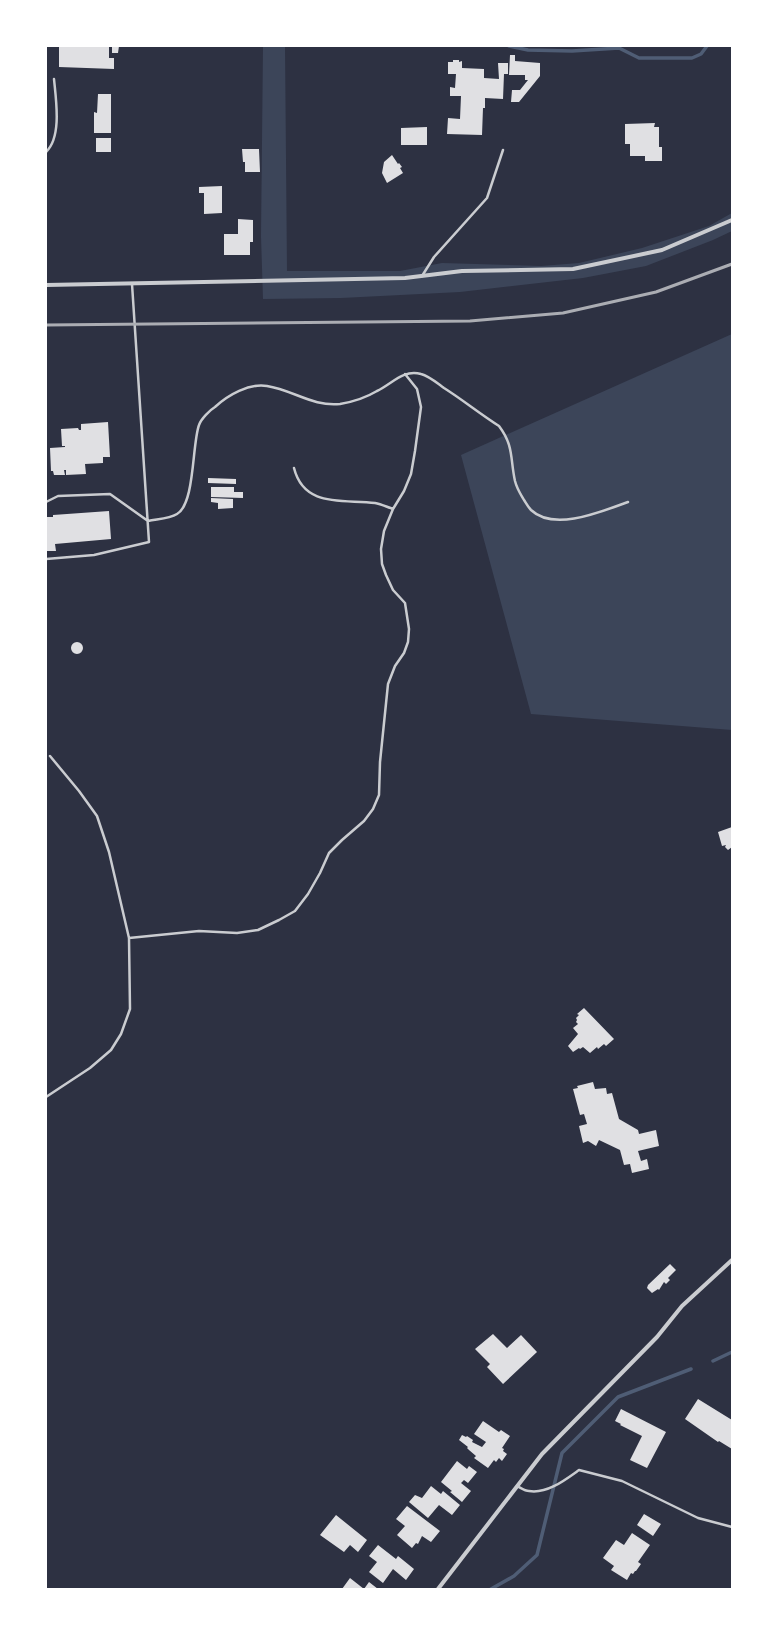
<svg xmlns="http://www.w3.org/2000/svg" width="778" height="1635" font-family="Barlow,sans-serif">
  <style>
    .green { fill: #3c4559 }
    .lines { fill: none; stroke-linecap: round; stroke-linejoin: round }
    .stream { stroke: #4f5d75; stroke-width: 3.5 }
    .building { fill: #e0e0e3 }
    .service { stroke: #caccd0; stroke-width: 2.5 }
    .minor { stroke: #caccd0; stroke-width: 4 }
    .rail { stroke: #abadb3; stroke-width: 3 }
  </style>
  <rect width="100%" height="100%" fill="#2d3142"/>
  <path class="green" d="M263,46H285L287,271H400L442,263L541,266L579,263L642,248L709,226L732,213V231L713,240L646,266L583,278L460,292L341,298L263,299L261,236Z
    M732,334V730L531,714L461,455Z"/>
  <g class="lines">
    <path class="stream" d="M509,46L528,50L572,51L619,48L639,58H692L701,54L707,46
      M713,1361L732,1352
      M491,1589L514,1576L537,1555L562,1453L618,1397L691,1369"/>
  </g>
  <path class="building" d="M59,46H109V58H114V69L59,67Z
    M112,46H119L118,53H112Z
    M510,55H515V61L540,63V76L519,102H511L512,90H520L528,80H525V75H509Z
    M453,60H459V62L462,61V68L484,69V78L499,79L498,63H508V74H504L503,99L485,98V108H483L482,135L447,134L448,118L460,119L461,96H450V87L455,88L456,74H448V62H453Z
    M98,94H111V133H94V112L97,113Z
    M655,123L654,127H659V147H662V161H645V156H630V144H625V124Z
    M427,127V145H401V128Z
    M96,138H111V152H96Z
    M242,149H259L260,172H245V162H243Z
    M392,155L398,164L399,163L402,167L400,168L403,173L387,183L382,173L384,162Z
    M222,186V213L204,214V193H199V187Z
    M238,219L253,220V242H250V255H224V234H238Z
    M108,422L110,457H103V463L85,464L86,474L66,475V470H64L65,475H54L53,471H51L50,448L65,447V446H62L61,429L78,428L79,430H81V424Z
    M208,478L236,479V484L208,483Z
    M211,487H234V492H243V498L211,497Z
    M211,498L233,499V508L218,509V503L211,502Z
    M109,511L111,539L55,544L56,551H46V517H53V515Z
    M71 648a6 6 0 1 1 12 0a6 6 0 1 1-12 0Z
    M732,827V847L728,850L725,847L726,845L722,846L718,832Z
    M584,1008L614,1039L606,1046L604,1044L598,1049L597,1047L590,1053L583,1047L580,1049L579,1048L573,1052L568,1046L578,1034L573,1028L578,1024L576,1022L577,1020L576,1018L579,1015L577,1014Z
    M593,1082L595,1089L606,1088L607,1094L612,1093L619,1119L638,1130L639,1134L656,1130L659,1146L638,1151L641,1161L647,1159L649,1169L632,1173L630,1164L624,1165L620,1150L599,1140L596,1146L588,1141L583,1143L579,1126L587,1124L584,1114L580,1115L573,1089L578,1088L577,1086Z
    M670,1264L676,1270L668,1278L670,1280L666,1284L664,1282L659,1290L658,1289L652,1293L647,1288L648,1285Z
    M493,1334L507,1348L521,1335L537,1352L503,1384L487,1367L490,1364L475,1349Z
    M698,1399L732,1420V1449L719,1441L718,1442L685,1419Z
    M621,1409L666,1432L647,1468L630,1460L642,1436L620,1425L621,1424L615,1421Z
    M483,1421L499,1432L501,1430L510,1436L502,1448L504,1449L503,1451L507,1454L502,1461L499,1458L496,1462L494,1460L488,1468L474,1458L476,1456L469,1450L467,1448L468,1447L459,1440L462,1435L466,1437L467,1436L473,1440L472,1442L482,1447L486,1442L474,1434Z
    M457,1461L467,1469L469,1466L477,1472L468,1483L464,1480L461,1483L471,1491L462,1502L450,1492L452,1491L441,1482Z
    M431,1486L441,1494L443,1491L460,1505L452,1515L439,1505L428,1518L409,1502L415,1495L422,1498Z
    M407,1506L440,1531L431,1542L422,1536L418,1544L416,1543L412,1548L397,1535L405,1526L396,1519Z
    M644,1514L661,1524L653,1536L637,1525Z
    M336,1515L367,1540L358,1552L350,1545L344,1552L320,1535Z
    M632,1533L650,1545L638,1562L641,1564L636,1571H635L633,1574L631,1573L627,1580L611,1570L614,1566L603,1558L616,1540L624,1545Z
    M378,1545L396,1559L398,1556L414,1569L406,1580L393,1569L383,1583L369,1572L377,1562L369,1556Z
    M350,1578L364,1589L369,1582L378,1589H342Z"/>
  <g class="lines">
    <path class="service" d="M46,152C62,137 56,100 54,79
      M422,276L434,257L487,198L503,150
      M294,468C304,508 343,499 375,503C381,504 387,507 393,509
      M46,502L58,496L110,494L148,521C157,519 169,519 177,514C195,504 192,444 199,425C201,419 210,410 215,407C228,395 249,383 267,386C293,390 313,407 340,404C352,402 367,397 377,391C392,384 403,369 421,374C429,376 437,383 444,388C463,400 480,414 499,426C514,446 510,458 515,481C517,489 520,493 524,500C526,503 528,507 531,510C554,532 603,511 628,502
      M46,559L94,555L149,542L132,284
      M129,938L199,931L237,933L258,930L279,920L295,911L308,894L320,873L329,853L342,840L364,821L373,809L379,795L380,762L388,684L395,666L404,653L408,642L409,629L405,603L393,590L386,575L382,564L381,549L384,531L393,509L404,491L411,474L415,451L421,407L417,389L405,374
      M46,1097L90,1068L111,1050L121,1034L130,1009L129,938L109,852L97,816L79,791L50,756
      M517,1486C521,1488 525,1491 529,1491C547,1494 565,1480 579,1470L622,1481L698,1518L732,1527"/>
    <path class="minor" d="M46,285L405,278L462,271L573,269L662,250L732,220
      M438,1589L542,1454L657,1337L682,1306L732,1260"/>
    <path class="rail" d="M46,325L470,321L563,313L656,292L732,264"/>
  </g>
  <rect width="778" height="1635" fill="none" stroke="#ffffff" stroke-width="94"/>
</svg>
